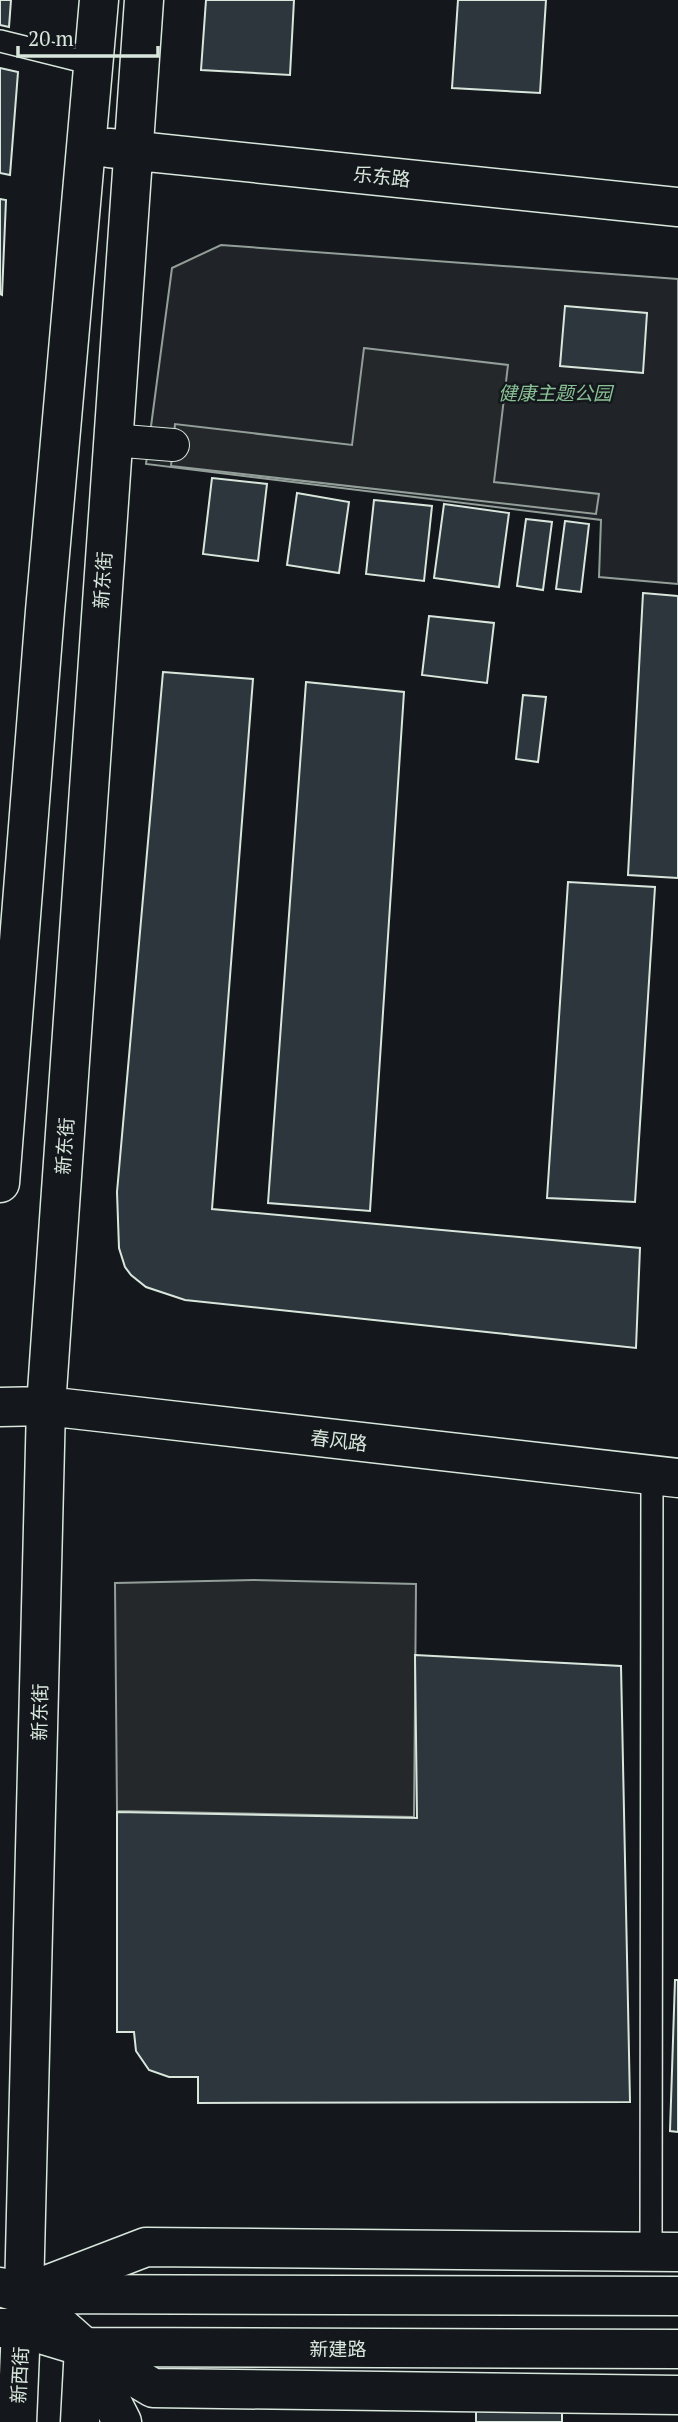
<svg xmlns="http://www.w3.org/2000/svg" width="678" height="2422" font-family="'PT Serif','Noto Sans SC',serif">
  <style>
    .green { fill: #202428; stroke: #939e99; stroke-width: 2 }
    .parking { fill: #24282b; stroke: #939e99; stroke-width: 2 }
    .building { fill: #2c363c; stroke: #d8e6dc; stroke-width: 2 }
    .lines { fill: none; stroke-linecap: round; stroke-linejoin: round }
    .service-casing { stroke: #d8e6dc; stroke-width: 24 }
    .pedestrian-casing { stroke: #d8e6dc; stroke-width: 34 }
    .tertiary-casing { stroke: #d8e6dc; stroke-width: 41 }
    .secondary-casing { stroke: #d8e6dc; stroke-width: 41 }
    .primary-casing { stroke: #d8e6dc; stroke-width: 41 }
    .service { stroke: #14181c; stroke-width: 21 }
    .pedestrian { stroke: #14181c; stroke-width: 32 }
    .tertiary { stroke: #14181c; stroke-width: 38 }
    .secondary { stroke: #14181c; stroke-width: 38 }
    .primary { stroke: #14181c; stroke-width: 38 }
    .labels { text-anchor: middle; dominant-baseline: central; stroke-width: 5; stroke-linejoin: round; paint-order: stroke }
    .street-label { font-size: 19px; fill: #d8e6dc; stroke: #14181c }
    .park-label { font-size: 19px; font-style: italic; fill: #8ac095; stroke: #14181c }
  </style>
  <rect width="100%" height="100%" fill="#14181c"/>
  <path class="green" d="M221,245L678,279V584L599,577L601,520L146,464L172,268Z"/>
  <path class="parking" d="M364,348L508,365L494,482L599,494L596,514L171,466L175,424L352,445Z
    M254,1580L416,1584L414,1817L117,1811L115,1583Z"/>
  <path class="building" d="M0,0H11L9,27L0,25Z
    M206,0H294L290,75L201,70Z
    M458,0H546L540,93L452,88Z
    M0,68L18,72L10,175L0,173Z
    M0,199L6,200L2,295L0,294Z
    M565,306L647,313L643,373L560,366Z
    M212,478L267,484L258,561L203,554Z
    M297,493L349,502L339,573L287,565Z
    M374,500L432,506L424,581L366,574Z
    M444,504L509,513L499,587L434,578Z
    M526,519L552,522L543,590L517,586Z
    M565,521L589,524L581,592L556,589Z
    M643,593L678,596V878L628,875Z
    M429,616L494,623L487,683L422,675Z
    M163,672L253,679L212,1209L640,1248L636,1348L185,1300L146,1287L131,1275L125,1267L119,1248L117,1192Z
    M306,682L404,692L370,1211L268,1203Z
    M523,695L546,697L538,762L516,759Z
    M568,882L655,887L635,1202L547,1198Z
    M415,1655L621,1666L630,2102L198,2103V2077H169L149,2070L136,2051L134,2032H117V1812L417,1818Z
    M675,1980H678V2132L670,2131Z
    M476,2411H562V2422H476Z"/>
  <g class="lines">
    <g class="service-casing">
      <path id="service" d="M0,41L93,64
        M651,2252L652,1475"/>
    </g>
    <g class="pedestrian-casing">
      <path id="pedestrian" d="M112,440L173,445"/>
    </g>
    <g class="tertiary-casing">
      <path id="tertiary" d="M84,2347L122,2422"/>
    </g>
    <g class="secondary-casing">
      <path id="secondary" d="M109,148L678,207
        M0,1183L45,611L99,0
        M0,1407L46,1406L678,1478
        M26,2293L146,2247L678,2252
        M24,2294L46,1406L144,0
        M24,2294L84,2347L153,2388L678,2395
        M17,2422L21,2328
        M80,2422L84,2347"/>
    </g>
    <g class="primary-casing">
      <path id="primary" d="M0,2287L24,2294L678,2296
        M0,2328H21L84,2347L678,2349"/>
    </g>
    <use href="#service" class="service"/>
    <use href="#pedestrian" class="pedestrian"/>
    <use href="#tertiary" class="tertiary"/>
    <use href="#secondary" class="secondary"/>
    <use href="#primary" class="primary"/>
  </g>
  <g class="labels">
    <g class="street-label">
      <text transform="translate(382 176) rotate(6)">乐东路</text>
      <text transform="translate(102 580) rotate(-86)">新东街</text>
      <text transform="translate(64 1146) rotate(-86)">新东街</text>
      <text transform="translate(339 1440) rotate(7)">春风路</text>
      <text transform="translate(39 1712) rotate(-89)">新东街</text>
      <text x="338" y="2348">新建路</text>
      <text transform="translate(19 2375) rotate(-87)">新西街</text>
    </g>
    <g class="park-label">
      <text x="555" y="392">健康主题公园</text>
    </g>
  </g>
  <path d="M18 46v10h140v-10" fill="none" stroke="#d8e6dc" stroke-width="3.5"/>
  <text x="28" y="46" font-size="21" fill="#d8e6dc" stroke="#14181c" stroke-width="5" paint-order="stroke">20 m</text>
</svg>
